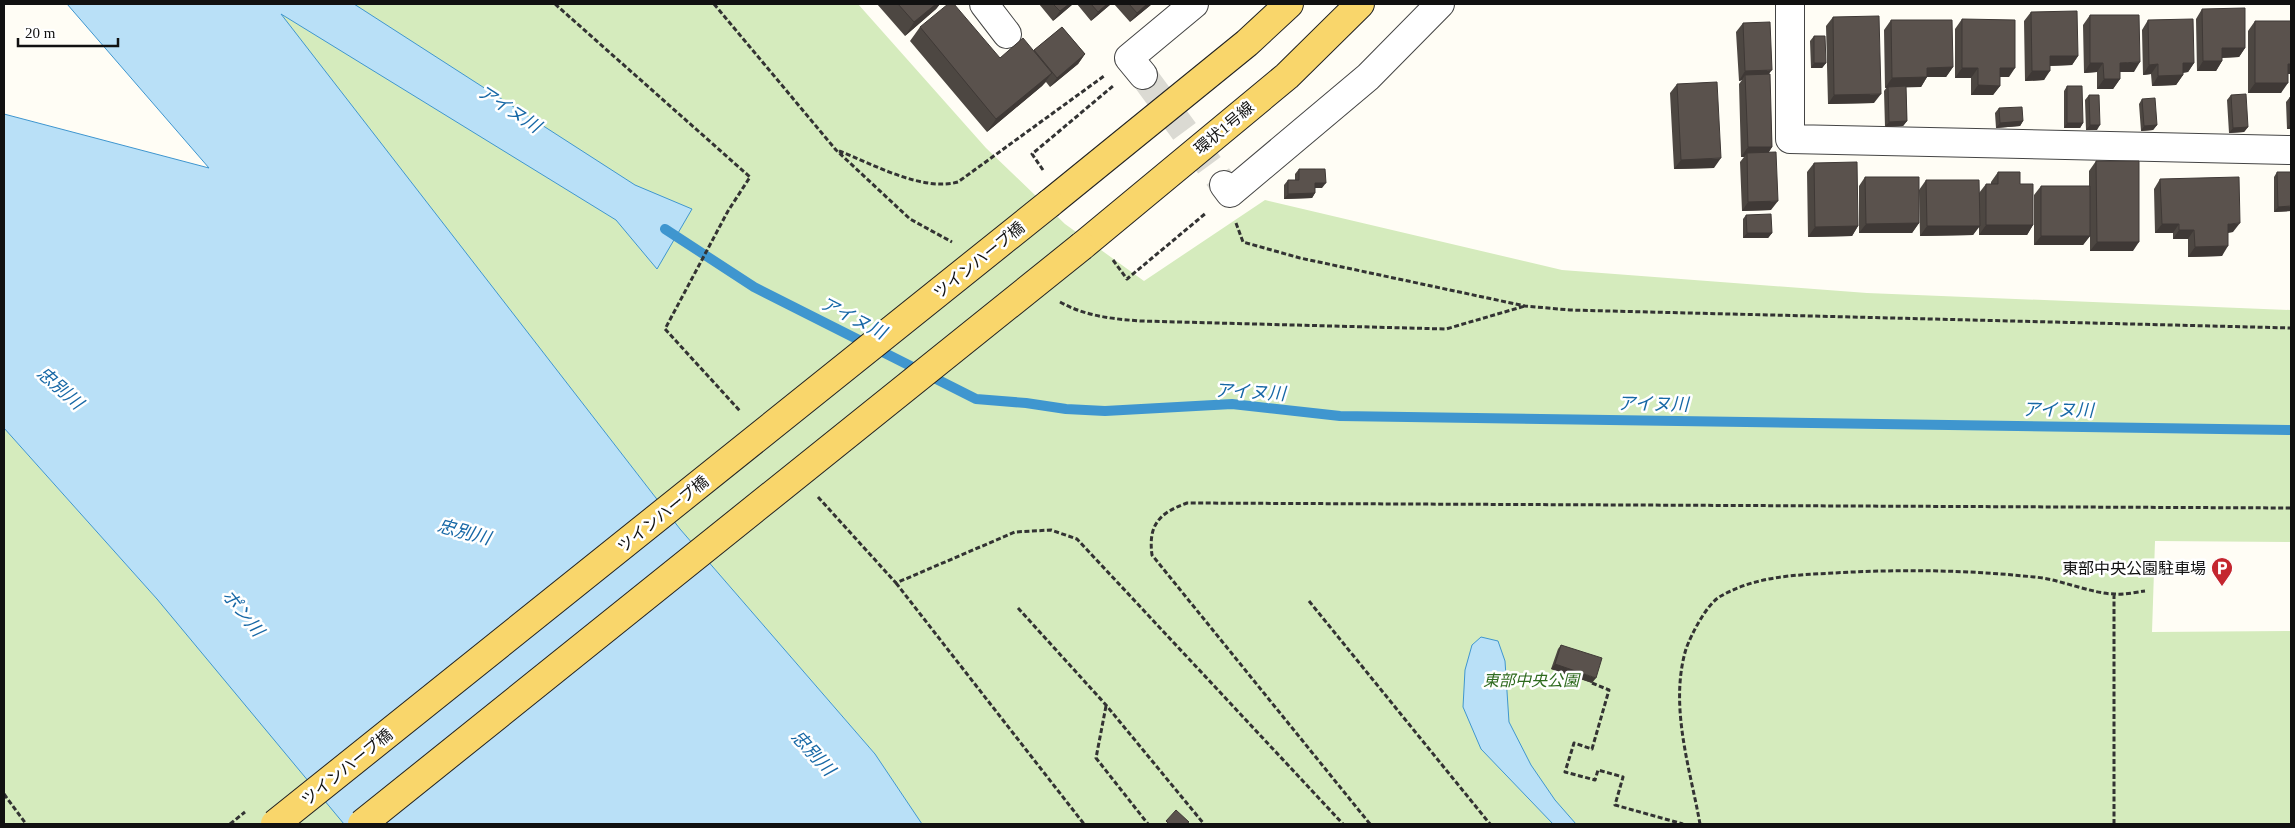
<svg xmlns="http://www.w3.org/2000/svg" width="2295" height="828" font-family="'Times New Roman','Noto Sans JP',serif">
  <style>
    .green { fill: #d5ebbd }
    .water { fill: #b9e0f7; stroke: #3f96cf }
    .lines { fill: none; stroke-linecap: round; stroke-linejoin: round }
    .stream { stroke: #3f96cf; stroke-width: 10 }
    .minor-tunnel { stroke: #dbdad3; stroke-width: 28; stroke-dasharray: 28 14; stroke-linecap: butt }
    .minor-casing { stroke: #444; stroke-width: 30 }
    .major-casing { stroke: #222; stroke-width: 30 }
    .path { stroke: #333; stroke-width: 3; stroke-dasharray: 5 2.5; stroke-linecap: butt }
    .minor { stroke: #fff; stroke-width: 28 }
    .major { stroke: #f9d66b; stroke-width: 28 }
    .major-bridge-casing { stroke: #222; stroke-width: 30; stroke-linecap: butt }
    .path-bridge { stroke: #333; stroke-width: 3; stroke-dasharray: 5 2.5; stroke-linecap: butt }
    .major-bridge { stroke: #f9d66b; stroke-width: 28 }
    .wall { fill: #4d4742 }
    .shaded-wall { fill: #3f3936 }
    .building { fill: #5a524d; stroke: #3f3936 }
    .labels { text-anchor: middle; dominant-baseline: central; stroke-width: 5; stroke-linejoin: round; paint-order: stroke }
    .street-label { font-size: 16px; fill: #111; stroke: #fff }
    .poi-label { font-size: 16px; fill: #111; stroke: #fff; text-anchor: end }
    .park-label { font-size: 16px; font-style: italic; fill: #2f6b1f; stroke: #fff }
    .water-label { font-size: 18px; font-style: italic; fill: #1768a6; stroke: #fff }
  </style>
  <rect width="100%" height="100%" fill="#fffdf5"/>
  <path class="green" d="M278,4H858L986,148L1065,224L1144,281L1265,200L1562,270L1867,293L2291,310V542L2155,541L2152,632L2291,631V824H922L875,754L680,529L279,13Z
    M4,428L157,599L677,824H4Z"/>
  <path class="water" d="M67,4H354L635,185L692,209L657,269L616,220L281,14L680,529L875,754L922,824H344L157,599L4,428V114L209,168Z
    M1481,637L1498,641L1505,661L1509,722L1531,765L1555,800L1576,824H1553L1481,749L1463,707L1465,670L1472,645Z"/>
  <g class="lines">
    <path class="stream" d="M665,229L754,287L976,399L1026,403L1066,409L1105,411L1232,404L1340,416L2291,430"/>
    <path class="minor-tunnel" d="M1143,75L1224,185"/>
    <g class="minor-casing">
      <path id="minor" d="M984,4L1007,34
        M1790,4V139L2291,150
        M1143,75L1129,58L1194,4
        M1224,185L1230,193L1368,77L1440,4"/>
    </g>
    <g class="major-casing">
      <path id="major" d="M1050,203L1247,43L1289,4
        M1082,246L1287,76L1360,4"/>
    </g>
    <path class="path" d="M555,4L750,177L728,211L665,329L740,411
      M714,4L836,150L910,219L952,242
      M839,151C873,164 922,192 958,182L1104,76
      M1043,170L1032,154L1113,86
      M1236,223L1243,242L1300,258L1525,306L1570,310L2291,328
      M1113,260L1127,279L1206,213
      M1060,302C1085,316 1112,319 1141,321L1446,329L1525,306
      M818,497L896,583L1015,532L1051,530L1077,539L1343,824
      M896,583L1084,824
      M2114,594V824
      M1309,601L1490,824
      M1018,608L1106,705L1204,824
      M1592,683L1609,690L1592,749L1574,743L1565,772L1595,780L1598,770L1623,777L1615,805L1683,824
      M1106,706L1096,758L1148,824
      M4,794L26,824
      M1370,824L1152,555C1148,525 1159,513 1187,503L2291,508
      M1700,824C1690,768 1669,706 1686,649C1691,635 1707,603 1721,596C1756,576 1795,575 1834,573C1901,569 1968,570 2034,577C2060,579 2092,594 2115,594C2125,595 2136,592 2145,591"/>
    <use href="#minor" class="minor"/>
    <use href="#major" class="major"/>
    <g class="major-bridge-casing">
      <path id="major-bridge" d="M275,824L1050,203
        M362,824L1082,246"/>
    </g>
    <path class="path-bridge" d="M230,824L245,812"/>
    <use href="#major-bridge" class="major-bridge"/>
  </g>
  <path class="wall" d="M877,4H940L936,9L905,36Z
    M1039,4H1073L1053,21Z
    M1077,4H1111L1091,21Z
    M1114,4H1152L1130,22Z
    M2202,9L2245,48L2239,57L2222,58V61L2216,71H2197L2196,19Z
    M2031,12L2078,56L2072,65L2050,66L2044,80L2025,81L2024,21Z
    M2090,15L2134,72H2120V79L2113,89H2097V72L2084,73L2083,25Z
    M1833,17L1874,103L1828,104L1826,26Z
    M1962,19L2009,77H2000V86L1993,95H1971V78H1955V29Z
    M1891,20L1953,67L1946,77H1927L1921,87H1906L1907,121L1903,126L1885,127L1884,91L1887,87L1885,88L1884,30Z
    M2148,20L2194,63L2188,72L2183,73V75L2176,85L2152,86L2151,74L2143,75L2142,30Z
    M2255,21H2291V74H2288L2281,93H2248V31Z
    M1743,23L1769,74L1772,147L1769,152L1771,210L1742,211L1740,162L1744,157H1741L1739,84L1742,80L1739,81L1736,32Z
    M920,27L1000,58L1033,51L1062,27L1085,54L1078,64L1050,87L1046,82L1042,86L987,132L910,41Z
    M1814,36L1826,63L1822,68H1811L1810,41Z
    M1677,84L1714,168L1674,169L1670,93Z
    M2067,86L2083,123L2080,128H2064V91Z
    M2089,95L2097,130H2086L2085,100Z
    M2231,95L2248,127L2244,132L2229,133L2227,100Z
    M2290,97H2291V129H2287L2286,102Z
    M2142,99L2157,125L2153,130L2141,131L2139,104Z
    M1999,108L2023,121L2020,126L1996,128L1995,113Z
    M2096,161L2133,251H2090V236L2083,245H2034V195L2041,186H2089V171Z
    M1814,163L1858,226L1852,236L1808,237L1807,172Z
    M1299,169L1322,188H1315V193L1312,198L1284,199V185L1288,180H1295V174Z
    M1998,172L2020,184L2033,225L2027,235H1979V226L1973,235L1920,236L1919,190L1926,180L1979,193L1986,184H1991V182Z
    M2277,172L2291,211L2274,212V177Z
    M1865,177L1919,223L1912,233H1859V186Z
    M2160,179L2233,232L2228,233L2222,256L2188,257V239H2173V233H2155L2154,189Z
    M1746,215L1772,233L1768,238H1743V219Z
    M1561,645L1592,683L1551,669L1558,649Z"/>
  <path class="shaded-wall" d="M936,4H940L936,9L905,36L914,22Z
    M1069,4H1073L1053,21L1060,11Z
    M1107,4H1111L1091,21L1098,12Z
    M1147,4H1152L1130,22L1137,13Z
    M2222,48H2245L2239,57L2215,58Z
    M1085,54L1078,64L1050,87L1057,78Z
    M2050,56H2078L2072,65L2044,66Z
    M2203,61H2222L2216,71H2197Z
    M2140,62L2134,72H2114L2120,63Z
    M1814,63H1826L1822,68H1811Z
    M2090,63H2103L2097,72L2084,73Z
    M2183,63H2194L2188,72L2176,73Z
    M2158,64L2151,74L2143,75L2149,65Z
    M2288,64H2291V74H2281Z
    M1953,67L1946,77H1920L1927,68Z
    M1962,68H1978L1971,78H1955Z
    M2000,68H2015L2009,77H1993Z
    M1772,70L1765,79L1745,75L1742,80L1739,81L1745,71Z
    M2032,71H2050L2044,80L2025,81Z
    M1052,73L1042,86L987,132L996,119Z
    M2183,75L2176,85L2152,86L2158,76Z
    M1927,77L1921,87L1885,88L1892,78Z
    M2104,79H2120L2113,89H2097Z
    M2255,83H2288L2281,93H2248Z
    M1978,85L2000,86L1993,95H1971Z
    M1881,94L1874,103L1828,104L1834,95Z
    M1907,121L1903,126L1885,127L1889,122Z
    M2023,121L2020,126L1996,128L2000,123Z
    M2067,123H2083L2080,128H2064Z
    M2290,124H2291V129H2287Z
    M2090,125H2100L2097,130H2086Z
    M2157,125L2153,130L2141,131L2144,126Z
    M2248,127L2244,132L2229,133L2233,128Z
    M1748,147H1772L1766,156L1747,153L1744,157H1741Z
    M1721,158L1714,168L1674,169L1681,160Z
    M1315,183H1326L1322,188H1311Z
    M1315,193L1312,198L1284,199L1288,194Z
    M1778,201L1771,210L1742,211L1748,202Z
    M2291,206V211L2274,212L2278,207Z
    M1919,223L1912,233H1859L1866,224Z
    M2240,223L2233,232L2221,233L2228,224Z
    M2162,224H2179L2173,233H2155Z
    M1986,225H2033L2027,235H1979Z
    M1858,226L1852,236L1808,237L1815,227Z
    M1927,226H1980L1973,235L1920,236Z
    M2179,230H2194L2188,239H2173Z
    M1747,233H1772L1768,238H1743Z
    M2041,236H2090L2083,245H2034Z
    M2097,242H2139L2133,251H2090Z
    M2228,246L2222,256L2188,257L2195,247Z
    M1555,664L1596,678L1592,683L1551,669Z"/>
  <path class="building" d="M898,4H936L914,22Z
    M948,4H954L1000,58L1023,38L1052,73L996,119L920,27Z
    M1053,4H1069L1060,11Z
    M1091,4H1107L1098,12Z
    M1129,4H1147L1137,13Z
    M2245,8V48H2222V61H2203L2202,9Z
    M2077,11L2078,56H2050V71H2032L2031,12Z
    M2090,15H2139L2140,62L2120,63V79H2104L2103,63H2090Z
    M1879,16L1881,94L1834,95L1833,17Z
    M1962,19L2015,20V68H2000V86L1978,85V68H1962Z
    M2193,19L2194,63H2183V75L2158,76V64L2149,65L2148,20Z
    M1891,20H1952L1953,67L1927,68V77L1892,78Z
    M2255,21H2291V64H2288V83H2255Z
    M1770,22L1772,70L1745,71L1743,23Z
    M1062,27L1085,54L1057,78L1034,50Z
    M1814,36H1825L1826,63H1814Z
    M1770,74L1772,147H1748L1745,75Z
    M1717,82L1721,158L1681,160L1677,84Z
    M1906,86L1907,121L1889,122L1888,87Z
    M2067,86H2082L2083,123H2067Z
    M2246,94L2248,127L2233,128L2231,95Z
    M2089,95H2099L2100,125H2090Z
    M2290,97H2291V124H2290Z
    M2155,98L2157,125L2144,126L2142,99Z
    M2022,107L2023,121L2000,123L1999,108Z
    M1776,152L1778,201L1748,202L1747,153Z
    M2096,161H2139V242H2097Z
    M1857,162L1858,226L1815,227L1814,163Z
    M1299,169H1325L1326,183H1315V193L1288,194V180H1299Z
    M1998,172H2020V184H2033V225H1986V184H1998Z
    M2277,172H2291V206L2278,207Z
    M1865,177H1919V223L1866,224Z
    M2239,177L2240,223L2228,224V246L2195,247L2194,230H2179V224H2162L2160,179Z
    M1926,180H1979L1980,226H1927Z
    M2041,186H2090V236H2041Z
    M1771,214L1772,233H1747L1746,215Z
    M1561,645L1602,658L1596,678L1555,664Z
    M1176,810L1189,822L1186,824H1169L1166,821Z"/>
  <defs>
    <g id="parking-pin" transform="scale(1.125)"><path d="M0 17L-7.5 6A9.5 9.5 0 1 1 7.5 6Z" fill="#c4262e" stroke="#fff"/><path d="M-3.5-5.5H1a3.5 3.5 0 0 1 0 7H-1V5.5H-3.5ZM-1-3.4V-.6H.8a1.4 1.4 0 0 0 0-2.8Z" fill="#fff"/></g>
  </defs>
  <g fill-rule="evenodd">
    <use href="#parking-pin" x="2222" y="568"/>
  </g>
  <g class="labels">
    <g class="street-label">
      <text transform="translate(1224 128) rotate(-40)">環状1号線</text>
      <text transform="translate(979 260) rotate(-39)">ツインハープ橋</text>
      <text transform="translate(663 514) rotate(-39)">ツインハープ橋</text>
      <text transform="translate(347 767) rotate(-39)">ツインハープ橋</text>
    </g>
    <g class="poi-label">
      <text x="2206" y="568">東部中央公園駐車場</text>
    </g>
    <g class="park-label">
      <text x="1531" y="680">東部中央公園</text>
    </g>
    <g class="water-label">
      <text transform="translate(509 109) rotate(33)">アイヌ川</text>
      <text transform="translate(853 318) rotate(27)">アイヌ川</text>
      <text transform="translate(60 388) rotate(41)">忠別川</text>
      <text transform="translate(1250 392) rotate(3)">アイヌ川</text>
      <text transform="translate(1653 404) rotate(1)">アイヌ川</text>
      <text transform="translate(2058 410) rotate(1)">アイヌ川</text>
      <text transform="translate(464 532) rotate(15)">忠別川</text>
      <text transform="translate(243 613) rotate(51)">ポン川</text>
      <text transform="translate(813 753) rotate(47)">忠別川</text>
    </g>
  </g>
  <rect width="2295" height="828" fill="none" stroke="#111111" stroke-width="10"/>
  <path d="M18 38v8h100v-8" fill="none" stroke="#111111" stroke-width="2.5"/>
  <text x="25" y="38" font-size="15" fill="#111111" stroke="#ffffff" stroke-width="4" paint-order="stroke">20 m</text>
</svg>
